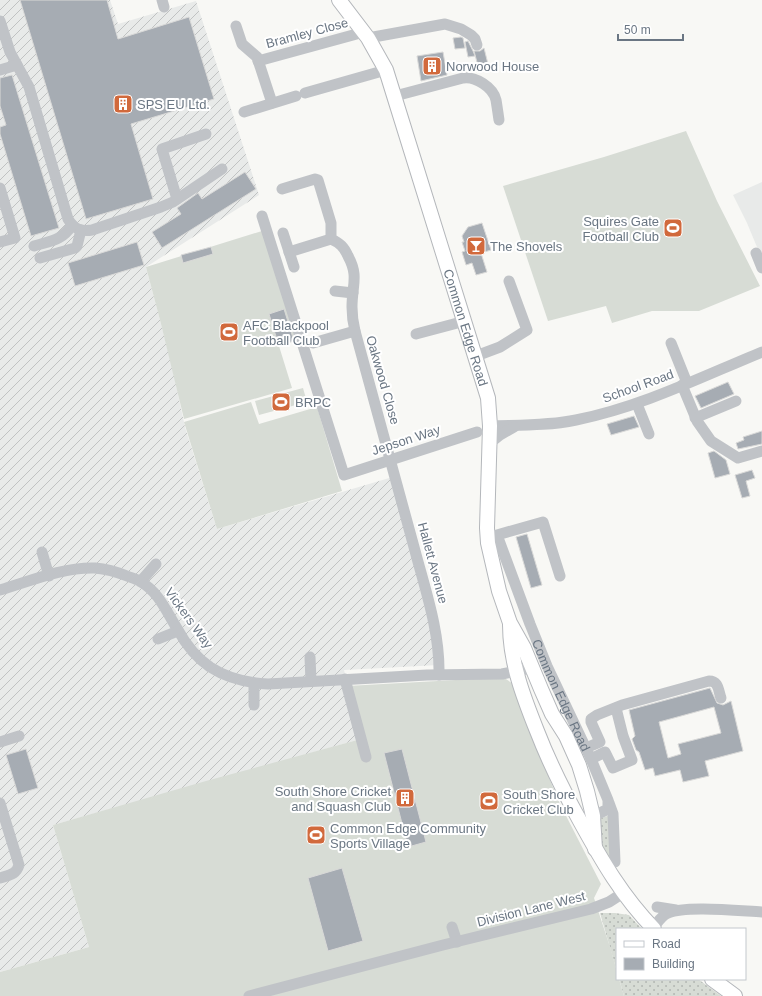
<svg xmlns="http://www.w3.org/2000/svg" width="762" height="996" font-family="Arial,sans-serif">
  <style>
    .built { fill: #e8eae9 }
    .industrial { fill: url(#industrial-furrows) }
    .grass { fill: url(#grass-dots) }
    .pitch { fill: #d7dcd5 }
    .building { fill: #a6acb3; stroke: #d9d9d8; fill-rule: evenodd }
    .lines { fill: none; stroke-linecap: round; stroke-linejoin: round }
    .major-casing { stroke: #b4b7bb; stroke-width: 16 }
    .minor { stroke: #c0c3c7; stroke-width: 11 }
    .major { stroke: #fff; stroke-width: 14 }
    .labels { text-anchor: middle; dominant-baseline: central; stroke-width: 4; stroke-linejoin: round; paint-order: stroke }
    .street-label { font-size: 13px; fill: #6a7683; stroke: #fff }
    .poi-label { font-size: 13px; fill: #6a7683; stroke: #fff; text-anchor: start }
  </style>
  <defs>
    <pattern id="industrial-furrows" width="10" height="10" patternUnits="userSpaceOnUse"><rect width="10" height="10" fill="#e8eae9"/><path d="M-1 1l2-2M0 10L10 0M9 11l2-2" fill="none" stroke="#c0c2c2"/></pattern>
    <pattern id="grass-dots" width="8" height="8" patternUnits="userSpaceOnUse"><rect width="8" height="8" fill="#d7dcd5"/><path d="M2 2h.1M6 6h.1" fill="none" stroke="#b2b7b2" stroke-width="1.8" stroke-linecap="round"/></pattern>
  </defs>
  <rect width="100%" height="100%" fill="#f8f8f5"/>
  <path class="built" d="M762,182V259L747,223L733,195Z"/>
  <path class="industrial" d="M0,0H110L118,24L196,1L259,195L146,267L172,366L185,427L217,529L396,476L439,665L344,670L361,739L53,825L89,947L0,972Z"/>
  <path class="grass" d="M613,814L615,862L607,870L596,820Z
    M600,913H615L629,915L642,929H617V972Z
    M619,979H698L721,996H624Z"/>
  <path class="pitch" d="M686,131L717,201L760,286L699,311H652L612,323L606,306L548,321L503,186L604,157Z
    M262,231L297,340L279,346L292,388L184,419L161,324L146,267Z
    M303,388L307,402L259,415L255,401Z
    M251,402L259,424L317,407L342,491L217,529L184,422Z
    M492,678L506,679L513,684L542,761L560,804L601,884L594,898L611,950L617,972V979H619L624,996H0V972L89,947L53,825L206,781L361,739L347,686Z"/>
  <path class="building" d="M20,0H107L118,39L189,17L214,99L131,124L153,199L86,219Z
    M461,37L463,38L465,48L455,49L453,38Z
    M468,41L473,51L475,56L468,57L465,42Z
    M484,48L488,64L478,66L474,51H480Z
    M443,52L447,75L421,81L417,56Z
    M12,75L59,228L31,236L0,134V127L6,125L0,106V78Z
    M245,172L256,189L162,248L152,232L181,214L177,208L198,193L202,199Z
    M482,223L491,250L481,253L487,272L476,275L472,263L466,265L462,252L465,251L462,242H464L462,236L468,227Z
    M137,242L144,265L75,286L68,263Z
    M211,247L213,254L183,263L181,255Z
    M284,309L294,341L279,346L269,314Z
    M728,382L734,394L701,408L695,396Z
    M634,416L639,427L611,435L607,424Z
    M762,431V444L738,449L736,443L744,440L743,437Z
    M714,451L726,460L730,474L715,478L708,453Z
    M752,470L755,478L746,481L750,496L742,498L735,475Z
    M527,534L542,585L531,588L516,537Z
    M710,688L717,703L723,705L731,701L743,751L705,761L709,776L683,782L680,770L655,776L653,768L645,770L639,752L636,750L632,739L635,736L629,710ZM714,707L721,733L678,744L681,754L668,758L659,722Z
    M26,749L38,788L18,794L6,755Z
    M402,749L426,842L408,847L384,753Z
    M342,868L363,941L328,951L308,878Z"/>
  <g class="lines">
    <g class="major-casing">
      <g id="major">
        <path id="s2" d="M339,0L368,38L386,70L488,398L490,426L487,528L488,543L499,591L510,623L524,648L541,689L552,714L566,736L579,765L587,791L593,816L595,849"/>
        <path d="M510,625C510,662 523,696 537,731C549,762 564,792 580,821C602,861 622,896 654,929"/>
        <path d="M712,979L735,996"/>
      </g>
    </g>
    <g class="minor">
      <path d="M162,0L164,7"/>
      <path d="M0,21L10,52L29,87L68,219C74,229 81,232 92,230L161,207L173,202L222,169"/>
      <path d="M236,26L242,44L257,57L272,103"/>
      <path d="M368,38L445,24L461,29L471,35L475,39L477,45"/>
      <path d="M258,61L364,32"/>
      <path d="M0,70L17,65"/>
      <path d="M305,93L386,70"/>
      <path d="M395,96L463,78C475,76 493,87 496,100C497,106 498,113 499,120"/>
      <path d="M244,112L296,96"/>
      <path d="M0,188L15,238L0,242"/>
      <path d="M282,189L315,179L318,180L331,223V239C340,243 344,247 348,256C359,276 352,285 352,307C352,315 353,323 355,331C375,403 395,475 414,547C425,589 440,631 439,675"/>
      <path d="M177,199L162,149L206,134"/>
      <path d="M262,216L344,475L477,432"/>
      <path d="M283,233L294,267"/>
      <path d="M34,246C50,241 62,241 72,225"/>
      <path d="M289,252L331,239"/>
      <path d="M756,253L762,268"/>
      <path d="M40,258L75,248L77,246L81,230"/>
      <path d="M335,291L353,293"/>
      <path d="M416,334L465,321"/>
      <path d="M313,343L355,331"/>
      <path d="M671,343L687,383"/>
      <path d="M476,356L500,347L527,330L509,281"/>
      <path d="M682,385L697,421L711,441L738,458L762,451"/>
      <path d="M637,404L649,434"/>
      <path d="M695,418L736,401"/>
      <path d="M490,426C518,425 548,426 576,420C641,407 701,377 762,352"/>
      <path d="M490,443L500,435L514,427"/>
      <path d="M42,552L49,576"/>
      <path id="s1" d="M560,576L543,522L497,535L530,624L547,666L591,759L608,800V809L600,813L586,818"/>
      <path d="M141,581L156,564"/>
      <path d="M0,590C30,581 63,567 95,568C106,569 117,572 127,576C132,578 137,579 141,582C159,592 167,613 178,630C185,643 197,658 210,667C227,678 247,683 268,684L427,675L502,674L531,668"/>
      <path d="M158,639L178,631"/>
      <path d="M310,657L311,681"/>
      <path d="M345,679L366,757"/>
      <path d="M254,683V705"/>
      <path d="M0,742L19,736"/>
      <path d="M586,748L600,742L591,722V719L597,715L622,705L709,681C719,681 718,690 721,698"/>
      <path d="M591,759L605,752L613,768L632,760L623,736L616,708"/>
      <path d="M0,803L19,865C16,875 9,875 0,878"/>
      <path d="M609,803L613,814L615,862"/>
      <path d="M657,907L676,910"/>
      <path d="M452,927L457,942"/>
      <path d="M653,928C657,923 662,915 668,913C685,905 741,911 762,912"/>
      <path d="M249,996L443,945L591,909L609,902L623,893"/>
    </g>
    <use href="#major" class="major"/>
  </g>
  <defs>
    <g id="building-square" transform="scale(1)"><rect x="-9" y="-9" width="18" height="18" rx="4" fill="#d1693c" stroke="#fff"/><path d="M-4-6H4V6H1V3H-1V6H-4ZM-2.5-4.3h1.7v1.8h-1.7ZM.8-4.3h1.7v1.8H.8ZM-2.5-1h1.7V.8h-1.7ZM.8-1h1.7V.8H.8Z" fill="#fff"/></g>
    <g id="stadium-square" transform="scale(1)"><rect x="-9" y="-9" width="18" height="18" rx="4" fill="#d1693c" stroke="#fff"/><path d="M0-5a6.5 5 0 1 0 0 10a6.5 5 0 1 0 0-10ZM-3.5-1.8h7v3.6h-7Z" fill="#fff"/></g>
    <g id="bar-square" transform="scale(1)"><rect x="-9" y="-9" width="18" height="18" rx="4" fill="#d1693c" stroke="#fff"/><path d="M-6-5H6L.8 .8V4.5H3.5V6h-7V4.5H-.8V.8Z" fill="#fff"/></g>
  </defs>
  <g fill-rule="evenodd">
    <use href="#building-square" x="432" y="66"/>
    <use href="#building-square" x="123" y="104"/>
    <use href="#stadium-square" x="673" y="228"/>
    <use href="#bar-square" x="476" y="246"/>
    <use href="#stadium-square" x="229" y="332"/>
    <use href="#stadium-square" x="281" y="402"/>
    <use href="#building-square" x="405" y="798"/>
    <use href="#stadium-square" x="489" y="801"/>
    <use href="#stadium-square" x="316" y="835"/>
  </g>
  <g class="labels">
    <g class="street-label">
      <text transform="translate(307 33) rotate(-15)">Bramley Close</text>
      <text stroke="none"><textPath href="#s2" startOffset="354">Common Edge Road</textPath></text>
      <text transform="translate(383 380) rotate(74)">Oakwood Close</text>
      <text transform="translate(638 386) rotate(-20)">School Road</text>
      <text transform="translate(406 440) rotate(-18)">Jepson Way</text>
      <text transform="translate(433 563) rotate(75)">Hallett Avenue</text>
      <text transform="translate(189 618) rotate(54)">Vickers Way</text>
      <text stroke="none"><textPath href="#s1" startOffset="277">Common Edge Road</textPath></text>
      <text transform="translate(531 909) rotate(-14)">Division Lane West</text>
    </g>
    <g class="poi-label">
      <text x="446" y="66">Norwood House</text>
      <text x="137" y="104">SPS EU Ltd.</text>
      <text x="659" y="221" text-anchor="end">Squires Gate<tspan x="659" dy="15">Football Club</tspan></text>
      <text x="490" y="246">The Shovels</text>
      <text x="243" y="325">AFC Blackpool<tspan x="243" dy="15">Football Club</tspan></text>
      <text x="295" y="402">BRPC</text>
      <text x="391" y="791" text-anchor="end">South Shore Cricket<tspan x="391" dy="15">and Squash Club</tspan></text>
      <text x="503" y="794">South Shore<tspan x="503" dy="15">Cricket Club</tspan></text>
      <text x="330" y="828">Common Edge Community<tspan x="330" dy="15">Sports Village</tspan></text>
    </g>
  </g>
  <rect x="616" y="928" width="130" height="52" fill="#ffffff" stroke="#c3c8cd"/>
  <rect x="624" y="941" width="20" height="6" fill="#ffffff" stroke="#c3c8cd"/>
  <text x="652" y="948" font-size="12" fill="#6a7683">Road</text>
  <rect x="624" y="958" width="20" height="12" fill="#a6acb3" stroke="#c3c8cd"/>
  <text x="652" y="968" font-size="12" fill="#6a7683">Building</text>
  <path d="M618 34v6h65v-6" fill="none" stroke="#6a7683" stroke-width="2"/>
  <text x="624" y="34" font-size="12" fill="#6a7683" stroke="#ffffff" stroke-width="3" paint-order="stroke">50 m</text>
</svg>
